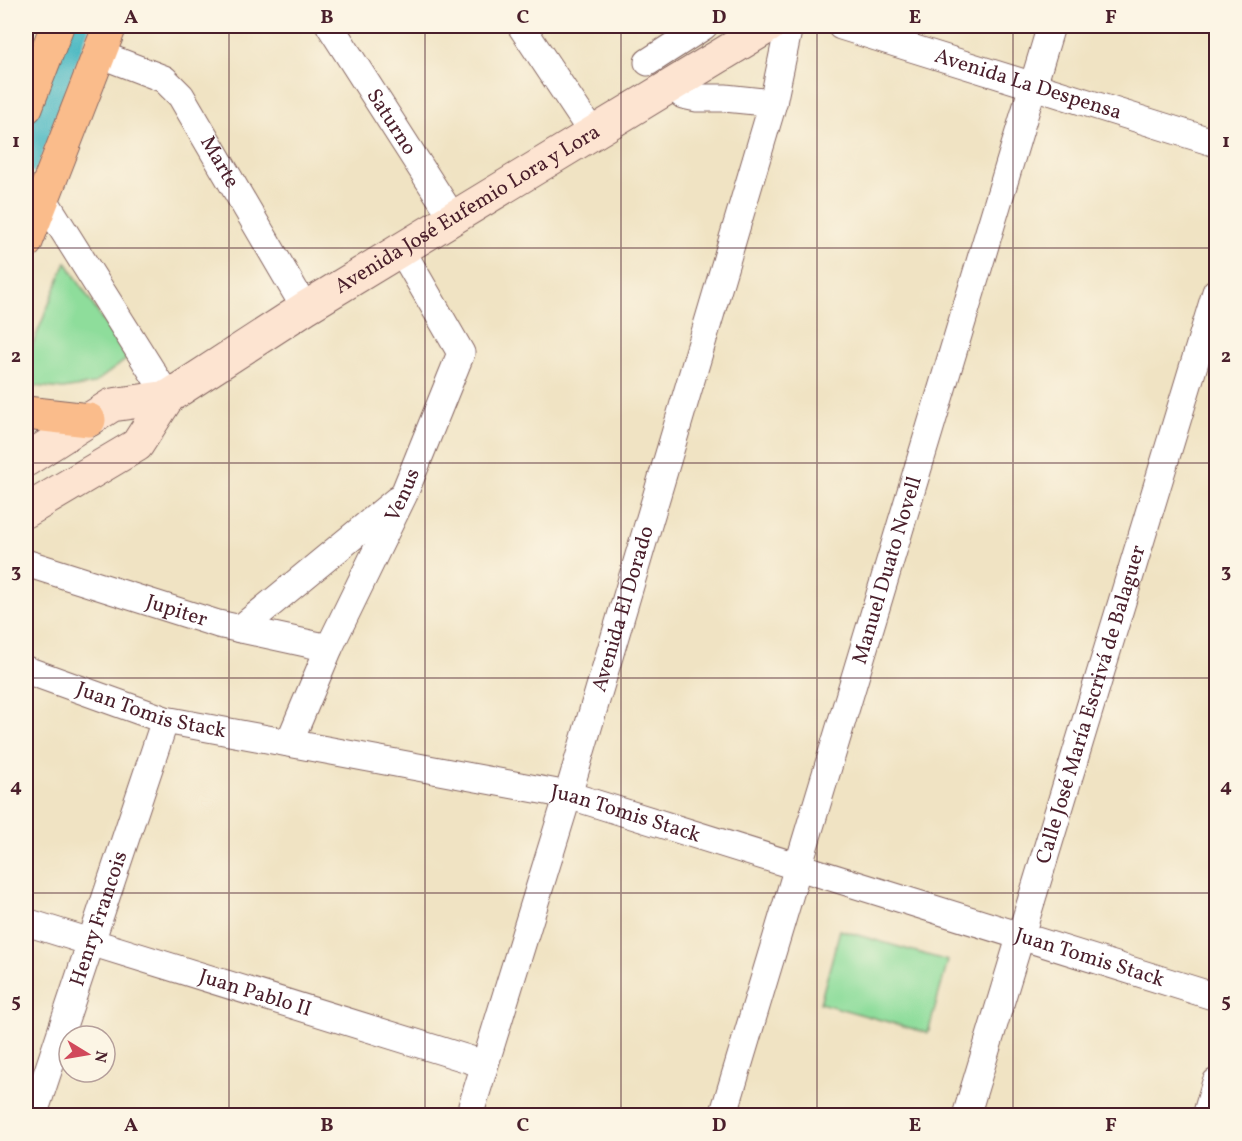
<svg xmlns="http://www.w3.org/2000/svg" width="1242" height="1141" font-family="Vollkorn,serif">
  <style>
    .grass { fill: #8edd9b; stroke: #6c7e63; stroke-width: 1.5 }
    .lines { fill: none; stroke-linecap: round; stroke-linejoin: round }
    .canal { stroke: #4ab8c2; stroke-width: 27 }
    .street-casing { stroke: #846460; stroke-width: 29 }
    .secondary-casing { stroke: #846460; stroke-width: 35 }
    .primary-casing { stroke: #846460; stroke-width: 35 }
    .street { stroke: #fff; stroke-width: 27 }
    .secondary { stroke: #fde4d1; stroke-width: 33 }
    .primary { stroke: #fabc8b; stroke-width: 33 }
    .grid { fill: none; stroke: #4a1f2b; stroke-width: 1.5; stroke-opacity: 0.55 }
    .labels { text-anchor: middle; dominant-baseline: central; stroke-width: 6; stroke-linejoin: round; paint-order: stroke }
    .street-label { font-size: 21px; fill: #4a1f2b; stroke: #fcf5e5 }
    .neatline { fill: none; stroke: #4a1f2b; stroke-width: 2 }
    .grid-label { font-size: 20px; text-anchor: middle; font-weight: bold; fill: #4a1f2b }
  </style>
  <rect width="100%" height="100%" fill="#fcf5e5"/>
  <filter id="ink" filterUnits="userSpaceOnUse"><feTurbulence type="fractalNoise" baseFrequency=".0167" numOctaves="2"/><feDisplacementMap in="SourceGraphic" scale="12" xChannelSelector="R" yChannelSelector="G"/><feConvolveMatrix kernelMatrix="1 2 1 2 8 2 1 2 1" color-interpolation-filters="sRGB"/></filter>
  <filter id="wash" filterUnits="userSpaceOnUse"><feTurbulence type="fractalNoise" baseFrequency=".008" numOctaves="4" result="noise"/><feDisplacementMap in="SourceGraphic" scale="24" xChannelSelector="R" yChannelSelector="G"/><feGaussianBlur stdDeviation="1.35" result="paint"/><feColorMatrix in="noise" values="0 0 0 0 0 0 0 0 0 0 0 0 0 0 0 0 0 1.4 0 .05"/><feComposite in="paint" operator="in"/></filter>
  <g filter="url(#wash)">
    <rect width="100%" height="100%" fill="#f0e3c3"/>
    <path class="grass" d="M66,262L127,359L93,384L63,389L26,385V361Z
      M840,930L948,961L928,1033L820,1003Z"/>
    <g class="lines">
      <path class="canal" d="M26,161L76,26"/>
    </g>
  </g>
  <g filter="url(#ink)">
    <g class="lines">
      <g class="street-casing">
        <g id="street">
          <path id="s1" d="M330,26L453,218"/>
          <path d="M521,26L593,134"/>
          <path id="s2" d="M841,26L1216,143"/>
          <path id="s3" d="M99,54L164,79L181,96L305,308"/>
          <path d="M648,62L704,26"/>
          <path d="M673,85L683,95L697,98H725L773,103"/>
          <path d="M43,198L168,397"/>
          <path id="s4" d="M26,563L218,624L329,648"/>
          <path d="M240,629L397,500"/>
          <path id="s5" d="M26,670L165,720L568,795L1216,997"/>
          <path id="s6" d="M289,743L329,648L404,494L461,353L402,251"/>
          <path id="s7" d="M26,922L484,1064"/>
          <path id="s8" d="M33,1116L165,720"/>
          <path id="s9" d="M469,1116L568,795L773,103L789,26"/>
          <path id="s10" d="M723,1116L1051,26"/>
          <path id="s11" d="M966,1116L1216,292"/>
          <path d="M1206,1116L1216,1082"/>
        </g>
      </g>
      <g class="secondary-casing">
        <g id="secondary">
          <path id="s12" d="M26,460L112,405L168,397L305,308L769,26"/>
          <path d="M26,511L137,445L168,397"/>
        </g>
      </g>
      <g class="primary-casing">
        <path id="primary" d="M26,107L57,26
          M26,242L110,26
          M26,413L89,420"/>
      </g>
      <use href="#street" class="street"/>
      <use href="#secondary" class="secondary"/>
      <use href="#primary" class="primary"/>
    </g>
  </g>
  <path class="grid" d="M229,26V1116M425,26V1116M621,26V1116M817,26V1116M1013,26V1116M26,248H1216M26,463H1216M26,678H1216M26,893H1216"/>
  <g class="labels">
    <g class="street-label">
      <text stroke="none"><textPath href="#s2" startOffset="196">Avenida La Despensa</textPath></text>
      <text stroke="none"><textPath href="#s1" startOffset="114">Saturno</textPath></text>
      <text stroke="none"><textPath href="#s3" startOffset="170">Marte</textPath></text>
      <text stroke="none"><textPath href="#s12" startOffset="512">Avenida José Eufemio Lora y Lora</textPath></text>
      <text stroke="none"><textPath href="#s6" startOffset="273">Venus</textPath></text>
      <text stroke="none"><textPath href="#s10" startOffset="570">Manuel Duato Novell</textPath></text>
      <text stroke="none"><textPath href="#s9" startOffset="530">Avenida El Dorado</textPath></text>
      <text stroke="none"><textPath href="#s4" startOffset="158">Jupiter</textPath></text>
      <text stroke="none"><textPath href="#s11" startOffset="430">Calle José María Escrivá de Balaguer</textPath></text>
      <text stroke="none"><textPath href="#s5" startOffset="132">Juan Tomis Stack</textPath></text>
      <text stroke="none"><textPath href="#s5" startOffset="618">Juan Tomis Stack</textPath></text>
      <text stroke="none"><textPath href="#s8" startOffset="208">Henry Francois</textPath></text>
      <text stroke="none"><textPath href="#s5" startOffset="1104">Juan Tomis Stack</textPath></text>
      <text stroke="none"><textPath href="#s7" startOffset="240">Juan Pablo II</textPath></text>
    </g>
  </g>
  <rect width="1242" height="1141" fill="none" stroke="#fcf5e5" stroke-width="66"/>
  <g transform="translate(87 1054) rotate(101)"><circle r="28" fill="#fcf5e5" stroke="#b59f9b" stroke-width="1.5"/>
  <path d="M0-4.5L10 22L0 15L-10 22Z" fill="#d1495b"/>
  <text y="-9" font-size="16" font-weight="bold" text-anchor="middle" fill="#4a1f2b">N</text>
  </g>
  <rect x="33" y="33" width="1176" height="1075" class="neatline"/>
  <g class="grid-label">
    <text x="131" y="23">A</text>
    <text x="327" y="23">B</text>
    <text x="523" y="23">C</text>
    <text x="719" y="23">D</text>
    <text x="915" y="23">E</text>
    <text x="1111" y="23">F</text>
    <text x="16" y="147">1</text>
    <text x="1226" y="147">1</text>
    <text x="16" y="362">2</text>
    <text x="1226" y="362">2</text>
    <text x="16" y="577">3</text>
    <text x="1226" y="577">3</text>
    <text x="16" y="792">4</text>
    <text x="1226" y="792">4</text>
    <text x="16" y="1007">5</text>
    <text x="1226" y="1007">5</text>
    <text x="131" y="1131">A</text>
    <text x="327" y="1131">B</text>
    <text x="523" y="1131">C</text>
    <text x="719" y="1131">D</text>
    <text x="915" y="1131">E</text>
    <text x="1111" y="1131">F</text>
  </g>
</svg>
